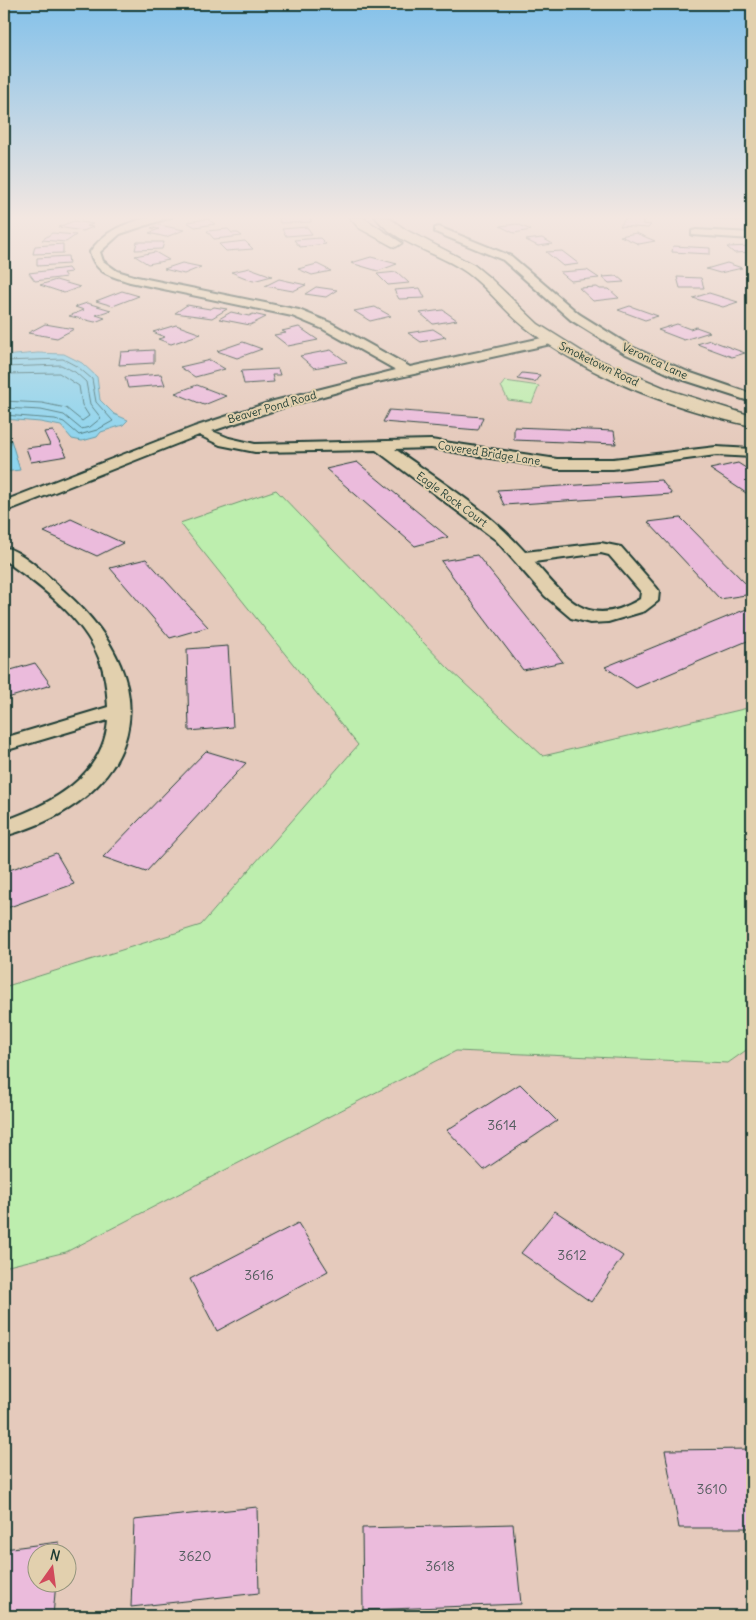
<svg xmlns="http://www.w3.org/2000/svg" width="756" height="1620" font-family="Delius,sans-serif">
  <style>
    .green { fill: #bdeeae; stroke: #6e9671 }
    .water { fill: #8dd4ee; stroke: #6198a4 }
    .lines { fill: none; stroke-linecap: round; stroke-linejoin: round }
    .shore { stroke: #4b797e; stroke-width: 1 }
    .building { fill: #ebbbdc; stroke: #1f3d34 }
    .street-casing { stroke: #1f3d34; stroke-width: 4 }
    .secondary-casing { stroke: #1f3d34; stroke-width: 3 }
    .street { fill: #e2d0ae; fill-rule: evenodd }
    .secondary { fill: #e2d0ae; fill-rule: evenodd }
    .labels { text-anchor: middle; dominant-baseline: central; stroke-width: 4; stroke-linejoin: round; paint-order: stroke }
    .far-street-label { font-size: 11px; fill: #1f3d34; stroke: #e2d0ae }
    .near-number-label { font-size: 14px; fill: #525c5e }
  </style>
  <rect width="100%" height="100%" fill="#e5cabc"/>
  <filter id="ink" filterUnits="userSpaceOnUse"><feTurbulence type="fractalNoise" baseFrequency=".02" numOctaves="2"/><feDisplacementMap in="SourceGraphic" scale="10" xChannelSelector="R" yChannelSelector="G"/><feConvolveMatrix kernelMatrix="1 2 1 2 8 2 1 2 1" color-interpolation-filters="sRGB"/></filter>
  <g filter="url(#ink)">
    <path class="green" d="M505,381L539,386L532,403L508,400L501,386Z
      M276,490L449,669L543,756L752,707V1046L728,1063L456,1051L66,1252L4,1267V987L201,925L358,745L180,523Z"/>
    <path class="water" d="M38,353L64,354L82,363L97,377L100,400L114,414L128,420L123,425L101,432L97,437L82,441L72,439L61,426L40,422L4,419V356Z
      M11,440L20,470L4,472V441Z"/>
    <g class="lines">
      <path class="shore" d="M4,361L63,359L78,367L92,379L96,402L113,421L97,430L79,435L64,422L55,419L4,415
        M4,367L61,365L75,372L86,382L90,404L101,418L90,427L81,429L64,415L41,410L4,408
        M4,374L59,373L79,386L82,405L89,416L82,421L66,408L42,403L4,401"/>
    </g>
    <path class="building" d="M279,217H310L311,222L280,223Z
      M715,217H750L746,221L714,218Z
      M626,218L644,220L642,224L651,225L648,228L620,226Z
      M207,219L215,224L195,227L187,222Z
      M74,221L93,224L87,226L93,227L83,231L58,227Z
      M517,224L531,230L514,233L500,226Z
      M159,225L184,230L166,237L149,233L159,229L151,228Z
      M307,227L312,234L286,236L282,229Z
      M228,229L232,233H238L242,236L214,239L207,231Z
      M52,233L76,235L66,242L42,240Z
      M636,233L655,241L639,244L620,236Z
      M320,238L326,244L300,247L294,240Z
      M542,238L553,244L538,246L526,240Z
      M245,241L253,249L226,251L219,244Z
      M137,242H164L162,249L135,250Z
      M63,244V253L33,254L35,246Z
      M673,246L710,248V254L672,252Z
      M752,246V252L734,253L727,247Z
      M562,251L579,264L563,266L546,252Z
      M155,252L169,260L148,264L135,256Z
      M68,256L69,264L37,266V258Z
      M371,257L397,264L378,271L351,263Z
      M182,263L201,267L184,274L164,269Z
      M727,263L742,268L720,273L706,269Z
      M317,264L331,271L312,275L298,269Z
      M68,268L71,272L63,273L66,277L35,281L29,273Z
      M250,268L272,276L253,281L231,272Z
      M587,270L599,278L571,281L560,272Z
      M397,272L409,283L388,285L377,274Z
      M617,276L624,282L609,283L602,277Z
      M677,277L701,278L704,288H680Z
      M279,279L306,285L293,291L265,286Z
      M56,280L80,287L64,293L40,285Z
      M316,287L337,290L326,297L305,294Z
      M597,287L600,289H609L619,298L593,301L579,288Z
      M420,288L425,298L399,299L394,290Z
      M122,291L139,296L113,306L96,301Z
      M709,293L738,302L723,307L693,298Z
      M87,303L111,310L96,315L105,318L95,322L69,316L84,310L75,307Z
      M187,305L210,309L214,307L227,309L212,318L175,313Z
      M630,306L658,316L645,320L618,310Z
      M375,307L391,316L370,321L354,311Z
      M443,310L457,320L433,324L420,313Z
      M231,312L249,316L253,314L266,317L250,325L219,319Z
      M45,324L74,329L57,338L28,333Z
      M677,324L690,329L696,327L710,332L684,340L658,330Z
      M176,325L201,334L171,344L158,339L165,337L153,332Z
      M299,327L318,340L288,346L274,335L286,333L282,331Z
      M433,329L446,337L421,342L408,333Z
      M710,340L745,353L732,357L697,344Z
      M243,342L262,349L237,358L217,351Z
      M154,350V363L119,365L121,352Z
      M331,350L347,362L314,368L300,356Z
      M210,360L225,369L195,377L180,367Z
      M278,369L280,375H272L274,382L244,384L241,371Z
      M522,373L540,375L535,382L517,379Z
      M161,374L165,385L128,388L125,377Z
      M197,385L226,396L204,405L175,393Z
      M389,410L483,417L478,430L383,422Z
      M514,427L614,431L616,444L514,440Z
      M53,431L67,456L31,462L26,448L50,445L44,432Z
      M357,462L448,537L415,546L326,469Z
      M738,463L752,472V497L710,469Z
      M661,480L672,494L504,505L497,490Z
      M681,518L752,590V594L720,599L648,522Z
      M71,519L123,543L97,556L44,532Z
      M477,555L563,662L523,670L441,561Z
      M146,559L208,627L170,638L110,568Z
      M749,608L752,611V639L636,688L605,667Z
      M228,646L233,727L189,731L187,649Z
      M35,663L51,685L4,699V672Z
      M206,751L246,763L146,872L103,857Z
      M56,853L74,884L4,909V872Z
      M520,1084L557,1121L484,1170L447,1130Z
      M555,1211L623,1256L591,1302L521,1253Z
      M298,1223L328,1271L217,1331L190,1279Z
      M752,1449V1528H679L665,1450Z
      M257,1507L259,1593L131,1607L134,1520Z
      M513,1524L521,1604L363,1610L362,1528Z
      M59,1542V1552H38V1582H56L53,1616H4V1549Z"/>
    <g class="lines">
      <g class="street-casing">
        <path id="street" d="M151,217H171L120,234L100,252L103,261L117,271L137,277L299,310L331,323L410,367L551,336L557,340L551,344L359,386L284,407L212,431L229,438L255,444L431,440L557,459H613L716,447L752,449V457L716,455L613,469H557L431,448L395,449C440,481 489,511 525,552L601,543L621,547L656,587L659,591L658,601L645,611L608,622L590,623L571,618L545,596L496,540L376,450L255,452L220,445L199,435L4,512V501L194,427L274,401L396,370L323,329L292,316L130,282C111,276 95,273 90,252C105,230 126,223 151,217ZM601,553L609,555L641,592L640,599C588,631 566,598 534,562Z
          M439,227L511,256L579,314L632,347L688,372L752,394V402L678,378L624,353L571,320L503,260L435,232V228Z
          M696,230L752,233V239L692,235V231Z
          M4,547C24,552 50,578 65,592C173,687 141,799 4,836V821C52,804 104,776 108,720L4,751V738L108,707C107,690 105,673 99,658C83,617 38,584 4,560Z"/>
      </g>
      <g class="secondary-casing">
        <path id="secondary" d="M349,217H362L402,243L396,247L392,246L359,228Z
          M375,217H388L406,230L474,265L491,279L538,324L589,356L672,391L752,416V426C675,409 593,379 530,331C506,314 490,289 466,272C438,252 397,245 375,217Z"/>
      </g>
      <use href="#street" class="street"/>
      <use href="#secondary" class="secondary"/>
    </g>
  </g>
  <linearGradient id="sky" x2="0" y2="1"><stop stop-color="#83c1ea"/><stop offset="0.49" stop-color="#f3e7e1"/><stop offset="1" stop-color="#f3e7e1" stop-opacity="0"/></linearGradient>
  <rect width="756" height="444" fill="url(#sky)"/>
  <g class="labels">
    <g class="far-street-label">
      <text transform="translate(655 361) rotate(25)">Veronica Lane</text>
      <text transform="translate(599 364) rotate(26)">Smoketown Road</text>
      <text transform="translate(272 407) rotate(-16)">Beaver Pond Road</text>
      <text transform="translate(489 453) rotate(9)">Covered Bridge Lane</text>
      <text transform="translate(452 499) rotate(36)">Eagle Rock Court</text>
    </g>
    <g class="near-number-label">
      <text x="502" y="1125">3614</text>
      <text x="572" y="1255">3612</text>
      <text x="259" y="1275">3616</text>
      <text x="712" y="1489">3610</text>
      <text x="195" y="1556">3620</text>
      <text x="440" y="1566">3618</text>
    </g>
  </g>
  <rect width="756" height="1620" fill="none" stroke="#e2d0ae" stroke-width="20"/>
  <rect x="10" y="10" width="736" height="1600" fill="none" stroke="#1f3d34" stroke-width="2" filter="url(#ink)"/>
  <g transform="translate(52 1568) rotate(14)"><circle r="24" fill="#e2d0ae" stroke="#94957d"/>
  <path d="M0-4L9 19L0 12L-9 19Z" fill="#d1495b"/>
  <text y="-8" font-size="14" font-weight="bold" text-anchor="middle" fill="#1f3d34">N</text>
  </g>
</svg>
